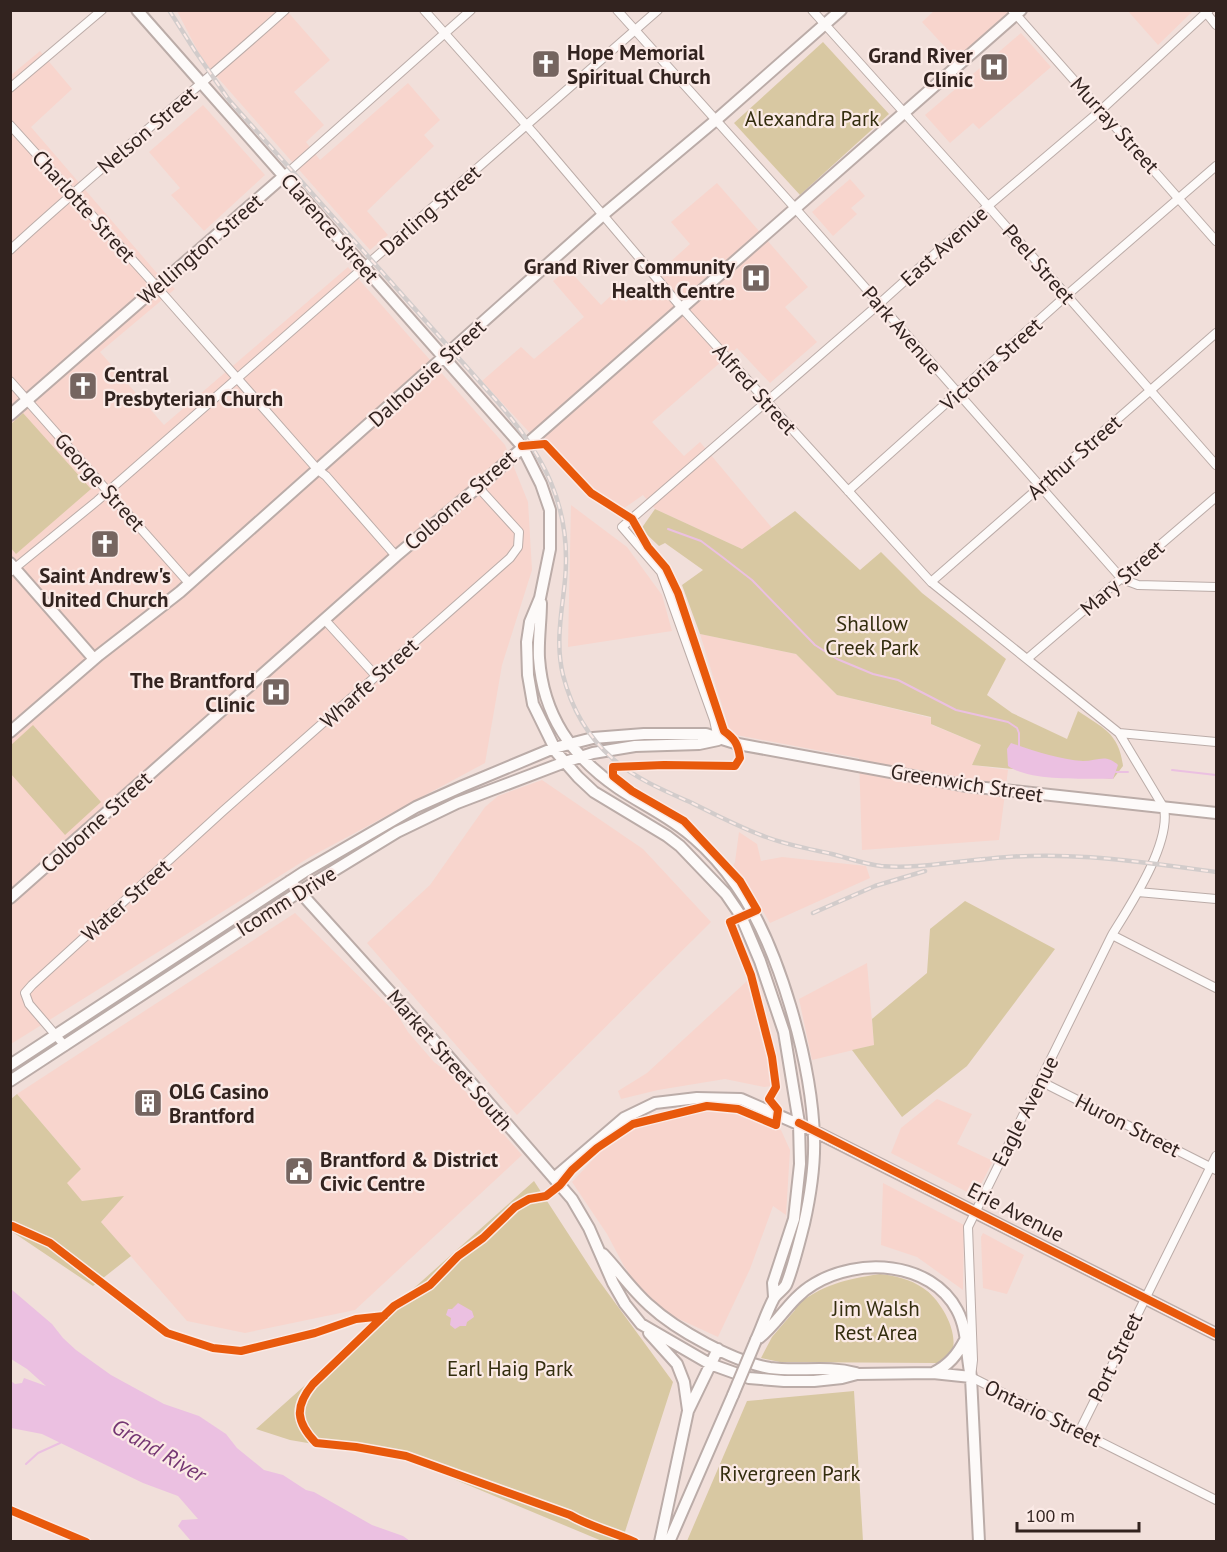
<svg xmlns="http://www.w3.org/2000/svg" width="1227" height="1552" font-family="'PT Sans',sans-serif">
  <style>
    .built { fill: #f8d5cd }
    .green { fill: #d8c8a2 }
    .water { fill: #ebc0e1 }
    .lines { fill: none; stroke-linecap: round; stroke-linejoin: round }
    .stream { stroke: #ebc0e1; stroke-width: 2 }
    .street-casing { stroke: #bbaca8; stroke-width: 10 }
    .secondary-casing { stroke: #bbaca8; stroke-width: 14 }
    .street { stroke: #fdfaf9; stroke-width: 8 }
    .secondary { stroke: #fdfaf9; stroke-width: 10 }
    .rail-casing { stroke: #d2cccb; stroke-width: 4.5 }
    .rail { stroke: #fbeae6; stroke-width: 2; stroke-dasharray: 7; stroke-linecap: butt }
    .secondary-bridge-casing { stroke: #bbaca8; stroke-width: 14; stroke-linecap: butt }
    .secondary-bridge { stroke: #fdfaf9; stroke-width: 10 }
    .cycleway-casing { stroke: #fbeae6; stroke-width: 11 }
    .cycleway { stroke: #e8590c; stroke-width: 8 }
    .labels { text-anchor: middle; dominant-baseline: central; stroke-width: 4.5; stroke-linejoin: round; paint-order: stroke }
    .poi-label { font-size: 21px; font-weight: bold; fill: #32231f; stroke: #fbeae6; text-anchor: start }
    .park-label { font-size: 21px; fill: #332d0e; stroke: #fbeae6 }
    .street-label { font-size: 21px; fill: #32231f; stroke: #fbeae6 }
    .water-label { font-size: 22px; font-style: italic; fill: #753673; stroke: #fbeae6 }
  </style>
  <rect width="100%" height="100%" fill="#f1dfda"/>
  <path class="built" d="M1194,10L1158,45L1128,11V10Z
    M177,11H287L330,60L294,92L324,125L306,142L320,160L408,83L440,120L424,135L434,146L367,211L388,235L370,250L203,61Z
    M934,11H1010L956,59L922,22Z
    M1021,33L1051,67L979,129L973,123L950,143L925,115Z
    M40,51L72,89L31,127L156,272L175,289L100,352L164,425L348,267L505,445L528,502L532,570L502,665L485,763L310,857L11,1044L10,76Z
    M203,105L265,175L204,231L171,195L180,188L149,152Z
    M850,179L865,196L851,208L857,214L833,236L812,212Z
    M717,183L808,287L785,307L817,342L770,383L737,348L652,422L684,456L700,442L772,528L742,549L655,509L643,495L620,511L529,432L482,381L521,347L534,359L584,317L553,281L568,269L601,305L616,291L626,302L690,244L671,222Z
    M571,505L627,547L662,595L672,631L568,647Z
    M700,634L796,654L837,695L931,718L932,725L981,745L972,765L1008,770L999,840L862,850L859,758L731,734Z
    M542,780L643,849L711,922L517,1115L367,943L430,885L485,807L498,796Z
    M739,832L757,844L761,861L782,857L866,866L870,878L770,923L744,879L733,866L735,862Z
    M295,913L397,1014L408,1032L434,1062L450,1074L522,1155L355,1310L245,1333L187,1321L101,1222L123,1197L82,1201L66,1183L81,1169L17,1094Z
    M867,963L874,1045L812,1060L799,999Z
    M747,981L774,1080L772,1086L764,1087L725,1079L658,1090L621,1099L618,1091L647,1073Z
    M937,1099L972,1114L957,1144L993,1161L975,1196L891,1153L901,1128Z
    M699,1110L731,1111L781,1130L790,1150L786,1215L773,1206L750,1269L718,1337L668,1314L641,1291L624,1266L607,1234L572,1182L601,1151L630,1127Z
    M883,1183L964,1225L963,1290L917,1257L881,1245Z
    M983,1233L1024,1255L1007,1294L983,1288L981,1237Z"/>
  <path class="green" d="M823,42L889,114L800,195L734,123Z
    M23,413L91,489L16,554L10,547L11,424Z
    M655,509L742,549L795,511L860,570L881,552L922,593L1006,659L987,695L1012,713L1067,739L1078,711C1103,728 1119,733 1123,766L1113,779L972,765L981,745L931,724V717L837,695L796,654L700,634L682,585L703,570L665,543L659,546L641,529Z
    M33,725L101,802L65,835L11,774V745Z
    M965,901L1055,949L967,1066L902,1117L852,1050L874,1045L872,1019L927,973L930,929Z
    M17,1094L81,1169L67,1183L82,1201L124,1196L101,1222L131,1256L93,1286L11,1231V1099Z
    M534,1181L597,1278L673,1382L622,1541H602L408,1460L290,1440L256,1429Z
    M880,1274C896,1276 910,1279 923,1288C939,1298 957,1328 953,1348C951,1355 944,1360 937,1363L780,1362L761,1358L772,1337L795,1310L793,1307C825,1284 842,1280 880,1274Z
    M854,1391L863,1541H687L747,1401Z"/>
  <path class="water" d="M1011,743C1035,751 1058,759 1083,761C1097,761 1106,753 1118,765L1113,779C1084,778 1031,782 1008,766L1007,749Z
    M11,1289L52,1324L63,1338L76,1350L111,1375L164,1404L199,1416L226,1434L237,1448L264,1470L283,1475L306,1490L314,1492L372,1525L403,1536L410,1541H191L178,1526L182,1520L198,1519L178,1496L143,1483L42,1434L11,1428V1381L15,1384L22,1383L24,1378L46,1386L27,1369L11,1359Z
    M458,1303L472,1311L474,1317L467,1322L466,1326H460L455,1329L450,1325L451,1318L446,1315L448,1309H452Z"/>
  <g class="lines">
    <path class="stream" d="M668,529L701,541L721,556L752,580L815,645L837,659L873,674L898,680L956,710L1008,722L1017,728L1019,733V747
      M1172,770L1216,775
      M1116,772H1128
      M26,1464L38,1453L60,1443"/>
    <g class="street-casing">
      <path id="street" d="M424,10L536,136L681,307L931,582L1119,733L1216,742
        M617,10L795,208L1122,579L1138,585L1216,587
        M812,10L988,206L1216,465
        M1012,10L1216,241
        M1204,10L1216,25
        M10,88L102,10
        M10,125L147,276L318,470L326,476L396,556
        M284,176L471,10
        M10,250C100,167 195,91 285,10
        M10,381L189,583
        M848,491L1067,295L1216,166
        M10,572L97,501L658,10
        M931,582L1216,333
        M325,620L376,676
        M1027,659L1216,497
        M1119,733L1164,808C1171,844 1131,904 1112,935L968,1227L973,1360L971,1377L1216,1500
        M718,739L714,720L661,572L622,527L879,304L988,206L1101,110L1209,10
        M1138,892L1216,899
        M1112,935L1216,988
        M65,1046L29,1004L25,993L32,985L223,811L510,558L518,547L519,532L478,487
        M1040,1081L1216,1170
        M1080,1430L1216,1156"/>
    </g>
    <g class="secondary-casing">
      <path id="secondary" d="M137,10L522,446L541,484L550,510V549L540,598L530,622L527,642L528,675L533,704L557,753L578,777L594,792L667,836L680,846L726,894L741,916L760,961L784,1032L799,1123L800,1164L794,1219L773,1283L774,1297
        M10,415L284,176
        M10,563L94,659
        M541,603C541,621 538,640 539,658C543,715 571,756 618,788C643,805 671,817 694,838C709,851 724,868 736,885C779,945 812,1064 814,1138C815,1165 810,1197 804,1224C800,1239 792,1272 786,1285C783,1290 777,1293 774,1298C767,1311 762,1327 756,1340
        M10,732L99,655L180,592L604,214L716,120L841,10
        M290,881L448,1056L572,1199L589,1228L613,1283L625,1304L641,1324L710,1364L749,1378L784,1381H814L842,1378L857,1374L933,1373L971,1377
        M10,898L396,556L478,487L1021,10
        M10,1065L304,872L416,807L463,786L554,748L593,738L644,734H706L738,744L967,786L1216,813
        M10,1081L299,892L397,832L457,803L565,762L593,753L635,746L699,744L718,740
        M554,1178L624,1118L655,1103L697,1098L741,1099L814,1131L1216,1334
        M603,1254C619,1271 632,1290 649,1305C676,1330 734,1362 770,1368C800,1372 826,1365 856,1373
        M649,1333L677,1364L684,1382L688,1410
        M759,1338C779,1322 790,1298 814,1284C858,1257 931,1261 957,1310C968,1330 966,1355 971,1377L979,1542
        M933,1373C949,1365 957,1355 965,1340
        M660,1542L688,1411L718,1349
        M669,1542L733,1395"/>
    </g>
    <use href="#street" class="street"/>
    <use href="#secondary" class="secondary"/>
    <g class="rail-casing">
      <path id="rail" d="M169,10L195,51L229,100L496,400C543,454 572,505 565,580C562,612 555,642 563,675C571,707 588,737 613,759C636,779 665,791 692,803C716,815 741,828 766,837C787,845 810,849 832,854C848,858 864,864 881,866C915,869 950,862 985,859
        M978,860C1059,849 1136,861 1216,872
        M813,913L875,886L925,871"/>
    </g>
    <use href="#rail" class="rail"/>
    <g class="secondary-bridge-casing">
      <path id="secondary-bridge" d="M733,1395L756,1340"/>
    </g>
    <use href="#secondary-bridge" class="secondary-bridge"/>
    <g class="cycleway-casing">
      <path id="cycleway" d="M522,446L545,444L591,493L632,519L648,547L666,568L678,593L724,731C735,739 738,744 740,758L735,766L664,765L613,767V776L632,791L684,821L740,881L757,910L730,922L751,975L772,1057L776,1087L769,1099L778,1110L776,1125L738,1109L707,1106L633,1124L597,1148L572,1170L560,1185L546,1196L529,1199L515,1207L483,1238L458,1256L430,1285L394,1306L313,1384C294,1407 296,1422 316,1443L356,1447L406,1456L570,1515C590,1527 614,1532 635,1542
        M799,1123L1216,1334
        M10,1227L12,1226L50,1243L167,1333L213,1348L241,1351L315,1333L356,1319L384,1316
        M10,1510L86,1542"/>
    </g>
    <use href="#cycleway" class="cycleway"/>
  </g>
  <defs>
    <g id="church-square" transform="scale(1.5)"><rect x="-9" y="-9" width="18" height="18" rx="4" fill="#756560" stroke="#fbeae6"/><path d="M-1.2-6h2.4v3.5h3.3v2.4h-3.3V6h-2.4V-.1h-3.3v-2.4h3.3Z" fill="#fff"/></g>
    <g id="hospital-square" transform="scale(1.5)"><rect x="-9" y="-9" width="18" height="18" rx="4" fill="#756560" stroke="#fbeae6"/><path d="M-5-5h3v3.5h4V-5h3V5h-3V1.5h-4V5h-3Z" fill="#fff"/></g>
    <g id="building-square" transform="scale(1.5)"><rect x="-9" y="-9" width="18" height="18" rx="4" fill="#756560" stroke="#fbeae6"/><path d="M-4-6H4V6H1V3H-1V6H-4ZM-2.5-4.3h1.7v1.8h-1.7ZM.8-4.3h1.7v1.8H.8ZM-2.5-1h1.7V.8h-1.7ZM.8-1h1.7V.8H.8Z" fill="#fff"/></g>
    <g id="civic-square" transform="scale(1.5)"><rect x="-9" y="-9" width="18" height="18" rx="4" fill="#756560" stroke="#fbeae6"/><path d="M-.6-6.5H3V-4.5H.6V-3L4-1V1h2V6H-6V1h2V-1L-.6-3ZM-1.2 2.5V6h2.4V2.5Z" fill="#fff"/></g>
  </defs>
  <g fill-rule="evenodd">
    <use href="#church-square" x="546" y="64"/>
    <use href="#hospital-square" x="994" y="67"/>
    <use href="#hospital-square" x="756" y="278"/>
    <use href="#church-square" x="83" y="386"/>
    <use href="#church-square" x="105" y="544"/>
    <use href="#hospital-square" x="276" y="692"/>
    <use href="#building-square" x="148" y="1103"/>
    <use href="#civic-square" x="299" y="1171"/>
  </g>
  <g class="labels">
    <g class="poi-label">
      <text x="567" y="52">Hope Memorial<tspan x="567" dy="24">Spiritual Church</tspan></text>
      <text x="973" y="55" text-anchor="end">Grand River<tspan x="973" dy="24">Clinic</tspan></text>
      <text x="735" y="266" text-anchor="end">Grand River Community<tspan x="735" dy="24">Health Centre</tspan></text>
      <text x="104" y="374">Central<tspan x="104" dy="24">Presbyterian Church</tspan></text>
      <text x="105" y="575" text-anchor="middle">Saint Andrew's<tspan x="105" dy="24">United Church</tspan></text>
      <text x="255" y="680" text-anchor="end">The Brantford<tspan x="255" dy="24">Clinic</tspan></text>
      <text x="169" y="1091">OLG Casino<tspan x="169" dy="24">Brantford</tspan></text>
      <text x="320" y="1159">Brantford &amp; District<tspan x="320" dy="24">Civic Centre</tspan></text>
    </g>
    <g class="park-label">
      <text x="812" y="118">Alexandra Park</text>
      <text x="872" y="623">Shallow<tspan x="872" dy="24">Creek Park</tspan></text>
      <text x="876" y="1308">Jim Walsh<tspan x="876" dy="24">Rest Area</tspan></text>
      <text x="510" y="1368">Earl Haig Park</text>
      <text x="790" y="1473">Rivergreen Park</text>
    </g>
    <g class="street-label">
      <text transform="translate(1115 125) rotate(48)">Murray Street</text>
      <text transform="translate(147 130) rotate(-40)">Nelson Street</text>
      <text transform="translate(84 206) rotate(48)">Charlotte Street</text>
      <text transform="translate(430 210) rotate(-41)">Darling Street</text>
      <text transform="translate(330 228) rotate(49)">Clarence Street</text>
      <text transform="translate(944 246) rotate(-42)">East Avenue</text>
      <text transform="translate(200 249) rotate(-41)">Wellington Street</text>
      <text transform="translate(1039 264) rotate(49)">Peel Street</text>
      <text transform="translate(902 330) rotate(49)">Park Avenue</text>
      <text transform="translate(991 364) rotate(-42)">Victoria Street</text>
      <text transform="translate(427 373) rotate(-42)">Dalhousie Street</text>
      <text transform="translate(755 389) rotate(48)">Alfred Street</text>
      <text transform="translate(1074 457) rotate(-41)">Arthur Street</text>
      <text transform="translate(100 482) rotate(48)">George Street</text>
      <text transform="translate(460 500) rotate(-41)">Colborne Street</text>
      <text transform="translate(1122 578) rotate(-41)">Mary Street</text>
      <text transform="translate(369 683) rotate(-42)">Wharfe Street</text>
      <text transform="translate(967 783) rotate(9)">Greenwich Street</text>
      <text transform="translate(96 822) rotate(-42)">Colborne Street</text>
      <text transform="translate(126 900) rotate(-42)">Water Street</text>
      <text transform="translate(286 901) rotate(-32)">Icomm Drive</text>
      <text transform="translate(450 1060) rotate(49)">Market Street South</text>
      <text transform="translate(1025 1111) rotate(-63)">Eagle Avenue</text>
      <text transform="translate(1128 1125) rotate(27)">Huron Street</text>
      <text transform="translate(1016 1212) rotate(27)">Erie Avenue</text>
      <text transform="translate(1115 1357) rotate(-64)">Port Street</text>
      <text transform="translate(1043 1413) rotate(26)">Ontario Street</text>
    </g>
    <g class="water-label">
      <text transform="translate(159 1450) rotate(30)">Grand River</text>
    </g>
  </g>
  <rect width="1227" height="1552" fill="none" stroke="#32231f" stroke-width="24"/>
  <path d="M1017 1522v9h122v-9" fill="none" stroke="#32231f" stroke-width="3"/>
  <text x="1026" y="1522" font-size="18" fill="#32231f" stroke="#fbeae6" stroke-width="4.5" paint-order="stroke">100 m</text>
</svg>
